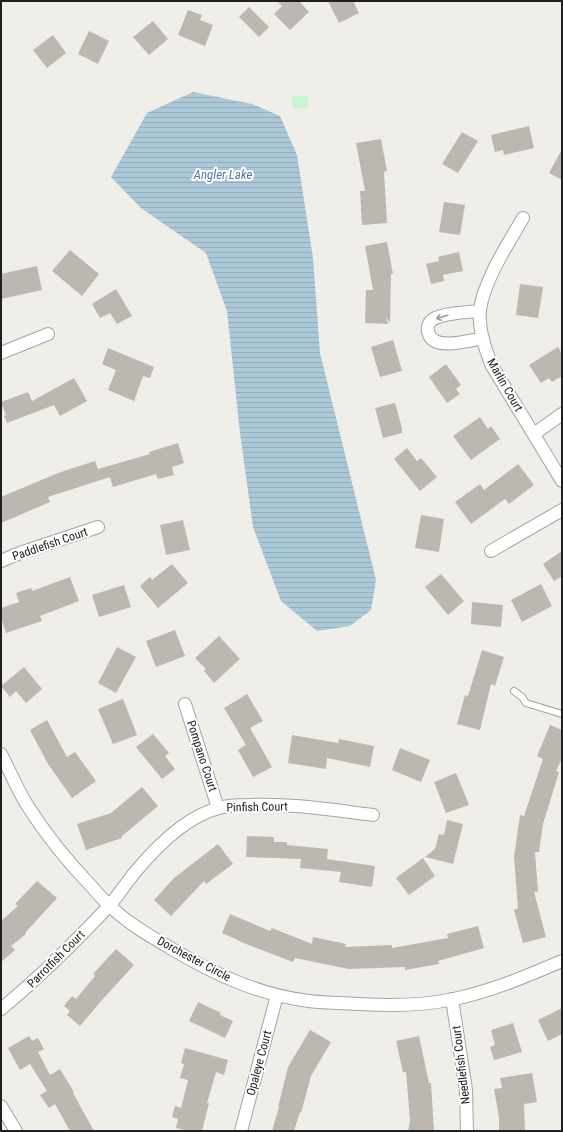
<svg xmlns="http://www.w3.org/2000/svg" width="563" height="1132" font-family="'Roboto Condensed',sans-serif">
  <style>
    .park { fill: #caf5d3 }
    .water { fill: url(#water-rules) }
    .building { fill: #bdb7b1 }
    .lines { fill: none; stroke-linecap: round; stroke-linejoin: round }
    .service-casing { stroke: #a4a4a4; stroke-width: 8 }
    .minor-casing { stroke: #a4a4a4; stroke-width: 14 }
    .service { stroke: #fff; stroke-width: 6 }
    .minor { stroke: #fff; stroke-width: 12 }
    .oneway { stroke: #9b9b9b }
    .labels { text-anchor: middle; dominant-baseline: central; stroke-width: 4; stroke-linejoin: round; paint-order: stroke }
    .street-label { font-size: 12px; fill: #202020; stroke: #fff }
    .water-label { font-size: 13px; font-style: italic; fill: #5474a9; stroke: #fff }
  </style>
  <defs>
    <pattern id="water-rules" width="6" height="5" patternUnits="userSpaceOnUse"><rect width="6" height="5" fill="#acc9da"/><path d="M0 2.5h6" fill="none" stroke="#94acbb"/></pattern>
  </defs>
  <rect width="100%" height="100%" fill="#f0eee8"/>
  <path class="park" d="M292,95L308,96L309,108L293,109Z"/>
  <path class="water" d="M193,92L252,104L280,116L297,155L313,258L320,353L376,580L371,610L350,626L317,631L281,601L253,527L240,433L227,311L206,253L141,208L111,177L147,113Z"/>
  <path class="building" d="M277,1H299L309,12L290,30L274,14L282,6Z
    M328,1H353L359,13L339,23Z
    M249,7L269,27L259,37L239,17Z
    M188,10L202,15L200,20L213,25L205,46L178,35Z
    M153,21L168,39L149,55L133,37Z
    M89,31L109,41L98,64L78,54Z
    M53,35L66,53L47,68L33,50Z
    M529,126L534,148L504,155L503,150L495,152L491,135Z
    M462,132L478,141L458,173L442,164Z
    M381,139L387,171L384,172L387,223L362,225L360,191H365L356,143Z
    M562,149V180L549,173Z
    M444,202L465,205L460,235L439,232Z
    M387,242L393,274H391L390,323L386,317L388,324L365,323L366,290H373L365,246Z
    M70,250L99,274L82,296L52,271Z
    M459,252L463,271L443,275L444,281L431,284L426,264L439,261L438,257Z
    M37,266L42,290L1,299V274Z
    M520,284L543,287L538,318L516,315Z
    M116,289L132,316L117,324L110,313L100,318L92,304Z
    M393,340L402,371L380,377L371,347Z
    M558,347L562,354V376L552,382L549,378L541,383L529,365Z
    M108,348L154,367L150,378L143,376L134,401L108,390L116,370L102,364Z
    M446,364L461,385L456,389L460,394L447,403L429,377Z
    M74,378L87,401L60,416L54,405L7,423L4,416L6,415L1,402L28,392L32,401Z
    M395,403L402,428V433L383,438L375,408Z
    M480,417L488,429L491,426L500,439L471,460L453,436Z
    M178,443L184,463L172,467L174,475L158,479L156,474L113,487L110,477L48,497L50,502L1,523V497L58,473L95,461L98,469L150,454L149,452Z
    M407,448L417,461L421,458L437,477L420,491L394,459Z
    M518,464L534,485L509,504L505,499L471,524L455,502L480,484L484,490Z
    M421,515L444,519L439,552L415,548Z
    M183,520L190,550L166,555L160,525Z
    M562,551V576L554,581L543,564Z
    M172,564L188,583L158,608L140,586L150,577L152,580Z
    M441,574L464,601L448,615L425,587Z
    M70,577L79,601L40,616L42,621L6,633L1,617V608L19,602L16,593L31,588L32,591Z
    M541,584L552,606L522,622L511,600Z
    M124,585L131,607L99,617L92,595Z
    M472,602L503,605L501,627L471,624Z
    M175,630L185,656L156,667L146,641Z
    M219,636L240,659L214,683L204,671L206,669L195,658Z
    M117,647L136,657L116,693L98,683Z
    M482,650L504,657L495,686L491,684L480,730L457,724L465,695L468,696Z
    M24,667L42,689L26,703L16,691L10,697L1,686Z
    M247,694L263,721L250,728L272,767L253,777L238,750L246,745L224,708Z
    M123,699L137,735L113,744L98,709Z
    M47,720L67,757L75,752L96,781L72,798L48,764L30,730Z
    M550,725L562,730V758L556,771L559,772L543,824L539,852H535L538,892H534L546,937L523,943L514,910L518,908L514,857L520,815L524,816L543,759L537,756Z
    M153,734L169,753L165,756L175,769L162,779L136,747Z
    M292,735L338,743L339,739L374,746L370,767L327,758L326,769L288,763Z
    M400,748L430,760L421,782L392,770Z
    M456,773L469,805L446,813L434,782Z
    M142,787L158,806L122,836V838L86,850L77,824L111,813Z
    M447,820L463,824L453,864L425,857L435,849L439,834L444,835Z
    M247,836L274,837V842H287V845L328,849L327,859L375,866L372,887L339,882L341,872L300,868L301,859L246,857Z
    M218,844L233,864L206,884L204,881L171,916L154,900L174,878Z
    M423,858L435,876L409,895L396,878Z
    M37,881L57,898L25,933L26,934L11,946L15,950L1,962V921L18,906L15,904Z
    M230,914L270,931L272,928L312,944L313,937L346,944L345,947L392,945V948L448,938L447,934L478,926L484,948L438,961L439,964L405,970V967L349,969L295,958L293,962L246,944L222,933Z
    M116,949L134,965L102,1000L80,1026L67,1015L70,1011L64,1006L72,996L76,999L95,976L93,974Z
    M198,1002L221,1013L220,1015L233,1021L225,1038L189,1021Z
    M562,1008V1034L548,1041L538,1020Z
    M513,1023L522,1052L494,1060L490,1047L495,1045L491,1030Z
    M310,1030L331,1042L311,1076L301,1113L300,1112L294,1131H272L279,1107H278L288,1067Z
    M29,1036L32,1041L38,1038L44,1049L38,1052L50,1075L60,1069L74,1092L73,1093L94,1131H70L55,1104L49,1108L40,1095L47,1091L30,1064L20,1070L8,1048Z
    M419,1036L429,1083H431L434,1131H408L410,1121L406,1072H403L396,1041Z
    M185,1048L228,1060L224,1075L216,1072L207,1103H209L202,1131H189L176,1128L178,1119L172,1117L175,1106L181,1108L188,1080L180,1078L184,1064L181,1063Z
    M532,1073L537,1102L524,1104L525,1131H499V1117L494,1089L502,1088L500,1078Z"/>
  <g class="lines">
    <g class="service-casing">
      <path id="service" d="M514,691L522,697L526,703L562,714"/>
    </g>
    <g class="minor-casing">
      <path id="minor" d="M523,218C508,244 484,280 480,310C478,329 485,349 492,366L562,481
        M480,311C468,312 442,313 432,320C429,322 427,327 428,331C431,352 468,341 483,338
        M1,353L48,334
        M534,434L562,414
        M491,551L562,510
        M1,561L20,553L98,527
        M185,704L218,808
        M1,754C10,771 17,789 27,805C46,835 68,862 92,887C98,894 104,901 111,907C129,924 150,936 172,949C214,974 259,995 309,1001C326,1003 343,1003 360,1004C389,1006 425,1005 454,999C492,991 527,976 562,961
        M452,999L466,1090L467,1131
        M1,1009C39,978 74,943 108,907C118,896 126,883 136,871C157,846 187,816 219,808C229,805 239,805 249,805C291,803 332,810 373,815
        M1,1106L16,1131
        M241,1131L277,995"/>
    </g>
    <use href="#service" class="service"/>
    <use href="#minor" class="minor"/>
  </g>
  <defs><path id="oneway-shaft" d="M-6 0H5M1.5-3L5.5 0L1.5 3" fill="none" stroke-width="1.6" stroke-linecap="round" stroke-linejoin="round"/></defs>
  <use class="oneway" href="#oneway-shaft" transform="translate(442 317) rotate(164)"/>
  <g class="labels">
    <g class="street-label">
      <text transform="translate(505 385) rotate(60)">Marlin Court</text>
      <text transform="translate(50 544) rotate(-19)">Paddlefish Court</text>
      <text transform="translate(202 756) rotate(72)">Pompano Court</text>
      <text transform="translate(257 807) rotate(-1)">Pinfish Court</text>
      <text transform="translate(56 959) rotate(-45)">Parrotfish Court</text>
      <text transform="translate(194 959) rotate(28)">Dorchester Circle</text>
      <text transform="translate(259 1063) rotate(-75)">Opaleye Court</text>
      <text transform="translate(461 1065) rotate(-97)">Needlefish Court</text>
    </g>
    <g class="water-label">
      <text x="223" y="174">Angler Lake</text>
    </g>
  </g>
  <rect width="563" height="1132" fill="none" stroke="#202020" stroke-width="4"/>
</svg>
